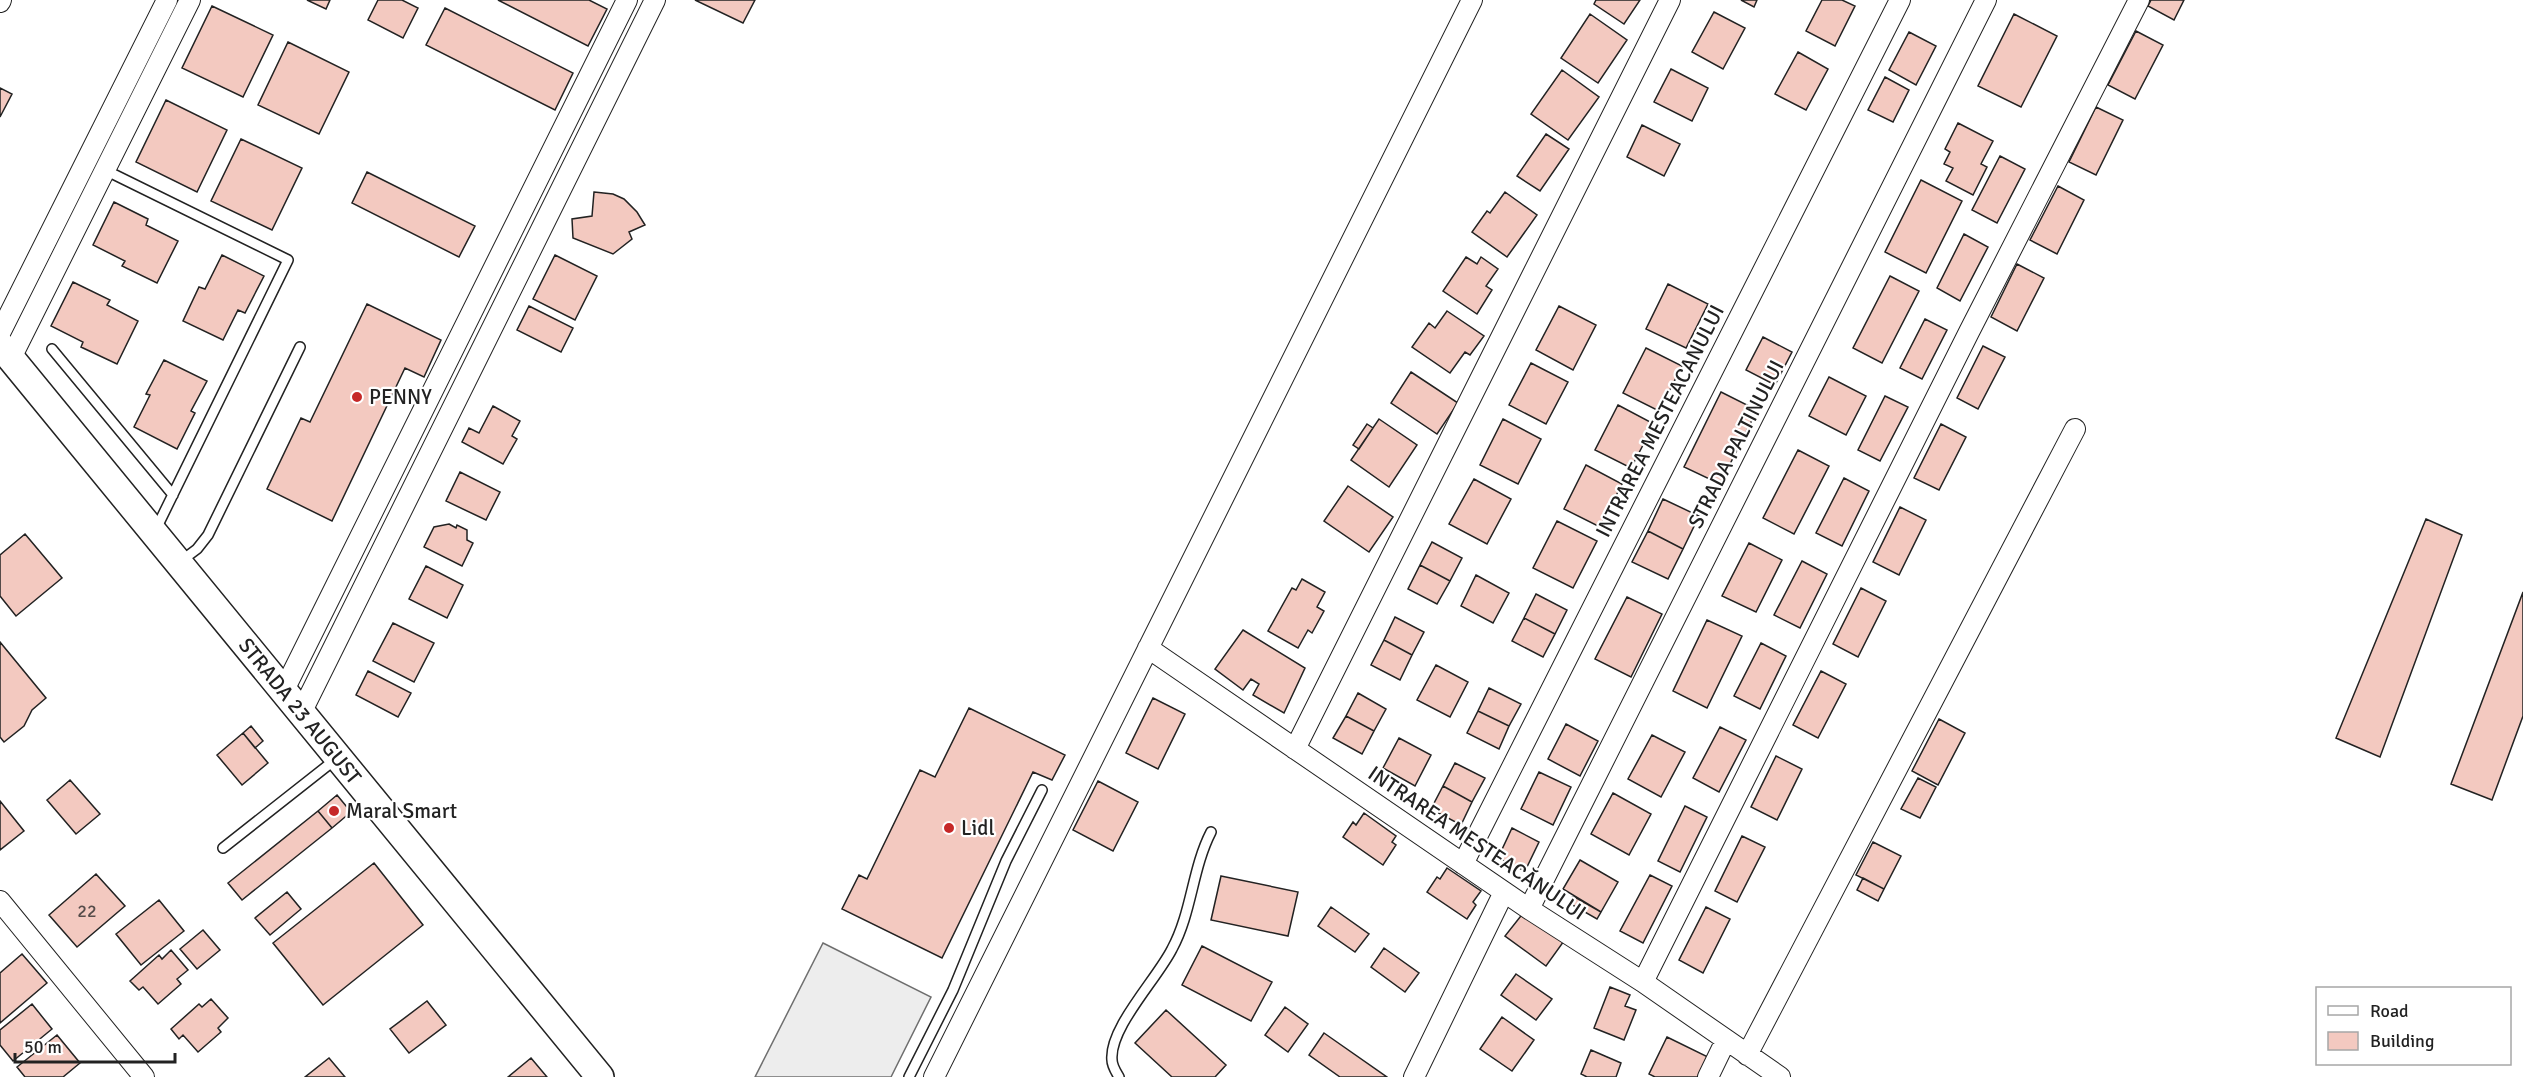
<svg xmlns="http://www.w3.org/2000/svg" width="2523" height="1077" font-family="Signika,sans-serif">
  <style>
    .parking { fill: #ededed; stroke: #6f6f6f; stroke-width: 1.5 }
    .building { fill: #f3c9c0; stroke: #222; stroke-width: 1.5 }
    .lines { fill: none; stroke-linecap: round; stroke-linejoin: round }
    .lane-casing { stroke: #222; stroke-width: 12 }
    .street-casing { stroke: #222; stroke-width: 22 }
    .secondary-casing { stroke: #222; stroke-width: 30 }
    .lane { stroke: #fff; stroke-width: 9 }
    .street { stroke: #fff; stroke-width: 20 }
    .secondary { stroke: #fff; stroke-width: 27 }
    .poi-dot { fill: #c62828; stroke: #fff; stroke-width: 2 }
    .labels { text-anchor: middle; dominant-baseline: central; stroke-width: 4.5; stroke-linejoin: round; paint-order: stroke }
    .number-label { font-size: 18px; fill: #564c4a }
    .poi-label { font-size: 21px; fill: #222; stroke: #fff; text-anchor: start }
    .street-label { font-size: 21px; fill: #222; stroke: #fff }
  </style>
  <rect width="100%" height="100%" fill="#fff"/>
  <path class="parking" d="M823,943L931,997L891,1077H755Z"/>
  <path class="building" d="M307,0H330L326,9Z
    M378,0H402L418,8L403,38L368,20Z
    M498,0H589L607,9L588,46Z
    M695,0H755L743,23Z
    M1596,0H1640L1624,24L1594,4Z
    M1741,0H1757L1754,7Z
    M1822,0H1842L1855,6L1835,46L1806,31Z
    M2151,0H2184L2174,20L2148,6Z
    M212,6L273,35L243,97L182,68Z
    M445,8L573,73L555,110L426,45Z
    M1714,12L1745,28L1723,69L1692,52Z
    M1590,14L1627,40L1598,83L1561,58Z
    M2014,14L2057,36L2021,107L1978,86Z
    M2136,31L2163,45L2135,99L2108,85Z
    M1909,32L1936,46L1916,85L1889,70Z
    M288,42L349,72L319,134L258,105Z
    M1798,52L1828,69L1806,110L1775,94Z
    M1671,69L1708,88L1692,121L1654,102Z
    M1562,70L1599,97L1568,140L1531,114Z
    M1885,77L1909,90L1893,122L1868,110Z
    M0,88L12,94L0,117Z
    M166,100L227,130L197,192L136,162Z
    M2096,107L2123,120L2096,175L2069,162Z
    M1958,123L1993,141L1981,164L1987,167L1973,195L1946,181L1953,168L1944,164L1950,152L1945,149Z
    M1642,125L1680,144L1664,176L1627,157Z
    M1546,134L1569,149L1540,191L1517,176Z
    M241,139L302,168L272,230L211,201Z
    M2000,156L2025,169L1997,223L1972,210Z
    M367,172L475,226L459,257L352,203Z
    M1921,180L1962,201L1926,273L1885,252Z
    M2058,186L2084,200L2057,254L2030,240Z
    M594,192L613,194L624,199L637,212L645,225L629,232L632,239L613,254L573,238L572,219L592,216Z
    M1505,192L1537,215L1507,257L1472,232L1487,211L1490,213Z
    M114,202L148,219L146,225L178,241L157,283L122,266L125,261L93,245Z
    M1964,234L1988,247L1960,301L1937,288Z
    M222,255L264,276L245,313L238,310L223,340L183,321L199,287L205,289Z
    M555,255L597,276L575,320L533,299Z
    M1466,257L1477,264L1481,257L1498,269L1486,286L1492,290L1477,314L1443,291Z
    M2017,264L2044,278L2017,331L1991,317Z
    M1890,276L1919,291L1882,363L1853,348Z
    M73,282L110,300L107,305L138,321L117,364L81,347L83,342L51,326Z
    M1668,284L1708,304L1686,348L1646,329Z
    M367,304L441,340L424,377L405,368L332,521L267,489L301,418L310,422Z
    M529,306L573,328L561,352L517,330Z
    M1559,306L1596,325L1573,370L1536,350Z
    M1447,311L1484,336L1470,355L1465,352L1450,373L1412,347L1429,323L1435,328Z
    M1925,319L1947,330L1922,379L1900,368Z
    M1763,337L1792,352L1775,385L1746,370Z
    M1983,346L2005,357L1978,409L1957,398Z
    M1646,348L1682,366L1659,411L1623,393Z
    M164,360L207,381L191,411L195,413L177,449L134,427L150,395L146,394Z
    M1531,363L1568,382L1546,424L1509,405Z
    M1411,372L1458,403L1437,434L1391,403Z
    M1829,377L1866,396L1846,435L1809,416Z
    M1721,392L1757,410L1720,484L1684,467Z
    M1885,396L1908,407L1880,461L1858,450Z
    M1618,405L1654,424L1631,468L1595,450Z
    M493,406L520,421L512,436L517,439L503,464L462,442L469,428L479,433Z
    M1379,419L1417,445L1389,487L1351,460Z
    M1503,419L1541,439L1518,484L1480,465Z
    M1367,424L1373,428L1359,449L1353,445Z
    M1941,424L1966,437L1939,490L1914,478Z
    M1798,450L1829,466L1794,534L1763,518Z
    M1586,465L1622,484L1600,527L1564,509Z
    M460,472L500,492L486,520L446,501Z
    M1844,478L1869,491L1842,546L1816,533Z
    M1474,479L1511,499L1487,544L1449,524Z
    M1348,486L1393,517L1369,552L1324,521Z
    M1663,499L1699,516L1683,549L1648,531Z
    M1900,507L1926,520L1899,575L1873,562Z
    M2426,519L2462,535L2380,757L2336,738Z
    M1557,521L1597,541L1573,588L1533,568Z
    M449,524L456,528L457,525L467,530V540L473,543L462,566L424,547L434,527Z
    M1648,531L1683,549L1668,579L1632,562Z
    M25,534L62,578L16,616L0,596V555Z
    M1432,542L1462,558L1450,581L1420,565Z
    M1749,543L1782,560L1756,612L1722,596Z
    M1802,561L1827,574L1800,628L1774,615Z
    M1420,565L1450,581L1437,604L1408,589Z
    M426,566L463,585L447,618L409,599Z
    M1476,575L1509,593L1493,623L1461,606Z
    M1302,579L1325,592L1317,607L1324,611L1312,633L1308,630L1298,648L1268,631L1292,588L1296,590Z
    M1861,588L1886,601L1858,657L1833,644Z
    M2523,592V716L2492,800L2451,784Z
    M1536,594L1567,610L1555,634L1524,618Z
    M1627,597L1662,614L1631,677L1595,659Z
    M1395,617L1424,632L1412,655L1384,640Z
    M1524,618L1555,634L1543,657L1512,641Z
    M1707,620L1742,636L1707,708L1673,691Z
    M393,623L434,643L414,682L373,661Z
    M1243,630L1305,668L1284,713L1253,695L1259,684L1251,679L1243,690L1215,669Z
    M1384,640L1412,655L1400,680L1371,665Z
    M0,642L46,698L32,710L24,726L4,742L0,737Z
    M1761,643L1786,656L1760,709L1734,696Z
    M1436,665L1468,682L1450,717L1417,700Z
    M368,671L411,693L398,717L356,695Z
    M1821,671L1846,684L1818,738L1793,725Z
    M1489,688L1521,704L1509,726L1478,711Z
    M1358,693L1386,709L1374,731L1346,716Z
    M1153,698L1185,714L1158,769L1126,753Z
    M969,708L1065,755L1052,780L1033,772L942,958L842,909L859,875L867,879L920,770L935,777Z
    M1478,711L1509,726L1499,749L1467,733Z
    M1346,716L1374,731L1362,754L1333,738Z
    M1939,719L1965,733L1938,785L1912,771Z
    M1566,724L1598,741L1580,776L1548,759Z
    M251,726L263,741L255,748L243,733Z
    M1720,727L1746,740L1719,792L1693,778Z
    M243,733L268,763L242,785L217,755Z
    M1652,735L1685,752L1661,797L1628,779Z
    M1399,738L1431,755L1415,786L1383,768Z
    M1776,756L1802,769L1777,820L1751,807Z
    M1455,763L1485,778L1472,802L1443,786Z
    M1539,772L1571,787L1553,825L1521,809Z
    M1918,778L1936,787L1920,818L1901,809Z
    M70,780L100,814L76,834L47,800Z
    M1098,781L1138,802L1113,851L1073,830Z
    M1443,786L1472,802L1461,825L1431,809Z
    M1613,793L1651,814L1629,855L1591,834Z
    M337,795L351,812L332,828L318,811Z
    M0,801L24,831L0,850Z
    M1685,806L1707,817L1680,872L1658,861Z
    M318,811L332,828L242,900L228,883Z
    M1364,813L1396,836L1392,842L1396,845L1383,865L1343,837L1353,822L1356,825Z
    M1512,828L1539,842L1525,871L1498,858Z
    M1742,836L1765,847L1737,902L1715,891Z
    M1873,842L1901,856L1884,889L1856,875Z
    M1580,860L1618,882L1601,912L1563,889Z
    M374,863L423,925L323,1005L273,943Z
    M1447,868L1481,891L1473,902L1476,905L1467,919L1427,892L1437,877L1440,879Z
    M96,874L125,906L77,947L49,915Z
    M1650,875L1672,886L1643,943L1620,931Z
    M1221,876L1298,892L1288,936L1211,920Z
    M1863,878L1884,889L1878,901L1857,890Z
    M287,892L301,909L270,935L255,918Z
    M1573,896L1601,912L1597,919L1569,903Z
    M159,900L184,931L141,965L116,934Z
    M1331,907L1369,934L1355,952L1318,926Z
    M1706,907L1730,919L1703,973L1679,960Z
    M1524,912L1564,941L1546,966L1505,936Z
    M203,930L220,950L197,969L180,949Z
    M1202,946L1272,982L1251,1021L1182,985Z
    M1384,948L1419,973L1405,992L1371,967Z
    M171,950L188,970L177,979L181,984L158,1004L143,987L139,990L130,981L159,955L162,959Z
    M22,954L47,983L0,1023V973Z
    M1516,974L1552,999L1536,1020L1501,995Z
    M1610,987L1630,995L1625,1006L1636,1010L1624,1040L1594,1028Z
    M211,999L228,1018L218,1028L221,1032L198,1052L183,1035L179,1039L171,1029L199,1004L202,1007Z
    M427,1001L446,1025L409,1053L390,1029Z
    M32,1004L52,1029L13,1061L0,1045V1030Z
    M1285,1007L1308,1024L1288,1052L1265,1035Z
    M1166,1010L1226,1065L1215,1077H1172L1135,1043Z
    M1502,1017L1534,1040L1512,1071L1480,1049Z
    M1324,1033L1387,1077H1340L1309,1055Z
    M57,1035L80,1063L63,1077H25L17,1067Z
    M1667,1037L1710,1058L1701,1077H1655L1649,1074Z
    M1591,1050L1621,1063L1616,1077H1587L1581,1074Z
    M329,1058L345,1077H305Z
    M531,1058L547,1077H508Z"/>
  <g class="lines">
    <g class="lane-casing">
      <path id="lane" d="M105,170L288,260L156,529
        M52,349L173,495
        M181,561L197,549L208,535L300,347
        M223,848L336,759
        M909,1077L953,990L1006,861L1042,790
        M1119,1077C1116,1072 1112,1066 1112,1060C1109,1028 1157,979 1172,949C1192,912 1192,869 1211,832"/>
    </g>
    <g class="street-casing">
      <path id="street" d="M0,2L1,0
        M0,333L167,0
        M11,358L190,0
        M1148,648L1529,909L1643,982L1780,1077
        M284,690L627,0
        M301,713L655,0
        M1295,749L1670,0
        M1463,864L1900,0
        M0,901L144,1077
        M1529,909L1986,0
        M1643,982L1969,332L2139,0
        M1747,1055L2075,429
        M934,1077L1472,0
        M1414,1077L1504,892
        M1708,1077L1726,1040"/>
    </g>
    <g class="secondary-casing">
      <path id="secondary" d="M0,345L600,1077"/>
    </g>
    <use href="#lane" class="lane"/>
    <use href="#street" class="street"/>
    <use href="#secondary" class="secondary"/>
  </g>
  <g class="poi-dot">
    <circle cx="357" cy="397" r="6"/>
    <circle cx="334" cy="811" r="6"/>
    <circle cx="949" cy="828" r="6"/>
  </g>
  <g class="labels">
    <g class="number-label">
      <text x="87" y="911">22</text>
    </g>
    <g class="poi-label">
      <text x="369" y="397">PENNY</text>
      <text x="346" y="811">Maral Smart</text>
      <text x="961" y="828">Lidl</text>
    </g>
    <g class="street-label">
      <text transform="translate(1660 421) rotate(-63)">INTRAREA MESTEACANULUI</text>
      <text transform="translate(1736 444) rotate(-63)">STRADA PALTINULUI</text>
      <text transform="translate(300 711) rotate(51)">STRADA 23 AUGUST</text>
      <text transform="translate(1477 843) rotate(34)">INTRAREA MESTEACĂNULUI</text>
    </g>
  </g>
  <rect x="2316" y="987" width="195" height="78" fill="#ffffff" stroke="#a7a7a7" stroke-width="1.5"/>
  <rect x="2328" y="1006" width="30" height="9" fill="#ffffff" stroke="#a7a7a7" stroke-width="1.5"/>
  <text x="2370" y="1017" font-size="18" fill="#222222">Road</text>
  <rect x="2328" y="1032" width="30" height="18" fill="#f3c9c0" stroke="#a7a7a7" stroke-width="1.5"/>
  <text x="2370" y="1047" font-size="18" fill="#222222">Building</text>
  <path d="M15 1053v9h160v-9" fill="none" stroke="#222222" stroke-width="3"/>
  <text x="24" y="1053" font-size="18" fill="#222222" stroke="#ffffff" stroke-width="4.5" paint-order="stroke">50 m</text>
</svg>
